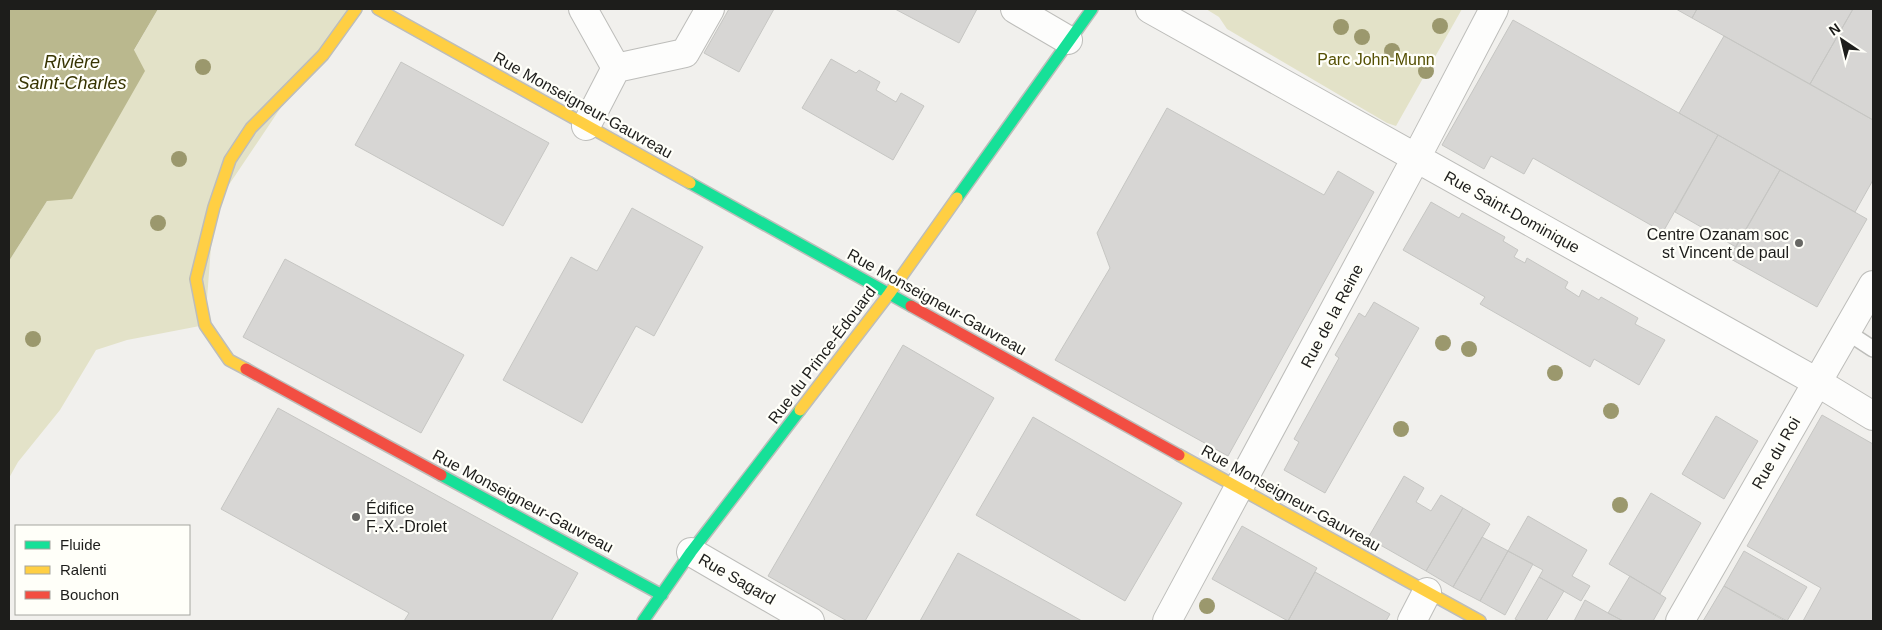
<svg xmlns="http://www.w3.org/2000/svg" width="1882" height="630" font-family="Arial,sans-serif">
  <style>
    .green { fill: #e3e2c8 }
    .water { fill: #bab88e }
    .building { fill: #d7d6d4; stroke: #c6c6c3 }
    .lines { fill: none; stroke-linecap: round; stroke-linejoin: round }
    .lane-casing { stroke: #bdbdba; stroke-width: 18 }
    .street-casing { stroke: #bdbdba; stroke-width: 30 }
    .fast-casing { stroke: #bdbdba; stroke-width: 14 }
    .slow-casing { stroke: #bdbdba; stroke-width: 14 }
    .jam-casing { stroke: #bdbdba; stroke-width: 14 }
    .lane { stroke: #fdfdfc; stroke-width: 15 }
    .street { stroke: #fdfdfc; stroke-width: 28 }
    .fast { stroke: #16e098; stroke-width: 11 }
    .slow { stroke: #ffcf43; stroke-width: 11 }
    .jam { stroke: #f24e42; stroke-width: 11 }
    .tree { fill: #9b986d }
    .poi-dot { fill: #676764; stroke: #fffff9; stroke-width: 2 }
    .labels { text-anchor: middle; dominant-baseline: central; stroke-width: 4.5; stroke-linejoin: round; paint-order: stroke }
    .park-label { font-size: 16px; fill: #555004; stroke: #fffff9 }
    .street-label { font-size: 16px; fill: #1d1d1b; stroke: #fffff9 }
    .poi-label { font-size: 16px; fill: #1d1d1b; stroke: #fffff9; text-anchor: end }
    .water-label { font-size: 18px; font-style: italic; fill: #373402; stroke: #fffff9 }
  </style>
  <rect width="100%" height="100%" fill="#f1f0ed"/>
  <path class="green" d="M158,9H356L298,82L214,207L205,325L127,340L96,350L60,410L18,462L9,478V261L47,201Z
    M1206,9H1462L1396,126L1387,123L1227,29L1219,17Z"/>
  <path class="water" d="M9,9H158L134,50L145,71L72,199L47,201L9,261Z"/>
  <path class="building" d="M729,9H774L739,72L704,53Z
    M895,9H977L959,43Z
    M1676,9H1697L1692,18Z
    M1697,9H1853L1810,84L1692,18Z
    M1853,9H1873V120L1810,84Z
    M1513,20L1718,135L1663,232L1533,158L1524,174L1491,156L1484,169L1442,145Z
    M1724,36L1873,120V180L1855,212L1679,113Z
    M831,59L856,73L859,70L880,82L876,90L896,102L901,93L924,106L893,160L802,108Z
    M401,62L549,143L503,226L355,145Z
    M1167,108L1324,195L1338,171L1374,192L1228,456L1055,360L1110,268L1097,233Z
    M1718,135L1780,170L1736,247L1675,212Z
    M1780,170L1867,219L1817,307L1729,258Z
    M1431,202L1459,218L1462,213L1505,237L1503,241L1518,250L1514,257L1525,263L1527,258L1568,282L1565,288L1579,297L1582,290L1599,300L1601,297L1638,318L1635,324L1665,340L1639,385L1594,359L1590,367L1480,304L1485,297L1403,250Z
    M632,208L703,247L654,336L636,326L582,423L503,380L571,257L597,271Z
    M285,259L464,355L421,433L243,337Z
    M1374,302L1419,328L1325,493L1284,470L1299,442L1294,439L1339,358L1335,355L1359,313L1365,317Z
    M903,345L994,398L865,621H847L768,576Z
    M278,408L578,573L551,621H404L409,613L221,509Z
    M1822,415L1873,444V621H1803L1821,588L1747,546Z
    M1716,416L1758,441L1724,499L1682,474Z
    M1033,417L1182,503L1125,601L976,515Z
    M1404,476L1424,488L1416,502L1431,511L1441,495L1463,508L1426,571L1368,538Z
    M1651,493L1701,523L1660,594L1609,564Z
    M1463,508L1490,524L1453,587L1426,571Z
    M1528,516L1587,550L1572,576L1590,586L1581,601L1539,577L1543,570L1508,551Z
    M1242,526L1317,568L1288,621L1212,579Z
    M1482,537L1508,551L1480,601L1453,587Z
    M1508,551L1533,564L1505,615L1480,601Z
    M1744,551L1807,587L1787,621L1724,586Z
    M958,553L1082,621H920Z
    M1315,572L1390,614L1386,621H1288Z
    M1630,576L1666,598L1653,621H1623L1608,613Z
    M1539,577L1564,591L1546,621H1519L1515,619Z
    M1724,586L1785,621H1703Z
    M1585,600L1608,613L1623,621H1574Z"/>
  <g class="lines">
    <g class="lane-casing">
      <path id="lane" d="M1847,332L1873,349"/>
    </g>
    <g class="street-casing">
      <path id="street" d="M583,9L616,68
        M1015,9L1068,40
        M1150,9L1817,382L1873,416
        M586,126L616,68L685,53L710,9
        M691,552L810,621
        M1167,621L1416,158L1494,9
        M1412,621L1427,592
        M1680,621L1873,285"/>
    </g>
    <g class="fast-casing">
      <path id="fast" d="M690,183L911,306
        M957,198L1092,9
        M441,475L662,595
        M643,621L691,552L800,410"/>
    </g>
    <g class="slow-casing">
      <path id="slow" d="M378,9L690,183
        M246,369L229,360L205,325L196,279L214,207L230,160L251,128L323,55L356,9
        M800,410L889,294L957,198
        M1179,455L1480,621"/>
    </g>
    <g class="jam-casing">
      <path id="jam" d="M911,306L1179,455
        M246,369L441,475"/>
    </g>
    <use href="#lane" class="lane"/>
    <use href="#street" class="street"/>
    <use href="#fast" class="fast"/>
    <use href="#slow" class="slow"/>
    <use href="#jam" class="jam"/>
  </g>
  <g class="tree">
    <circle cx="1440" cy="26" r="8"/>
    <circle cx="1341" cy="27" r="8"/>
    <circle cx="1362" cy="37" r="8"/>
    <circle cx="1392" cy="51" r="8"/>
    <circle cx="203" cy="67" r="8"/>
    <circle cx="1426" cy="71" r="8"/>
    <circle cx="179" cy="159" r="8"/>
    <circle cx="158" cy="223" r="8"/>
    <circle cx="33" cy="339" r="8"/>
    <circle cx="1443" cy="343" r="8"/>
    <circle cx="1469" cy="349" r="8"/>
    <circle cx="1555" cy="373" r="8"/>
    <circle cx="1611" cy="411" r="8"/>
    <circle cx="1401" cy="429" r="8"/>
    <circle cx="1620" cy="505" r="8"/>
    <circle cx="1207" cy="606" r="8"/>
  </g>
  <g class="poi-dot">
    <circle cx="1799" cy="243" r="5"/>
    <circle cx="356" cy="517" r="5"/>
  </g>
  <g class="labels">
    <g class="park-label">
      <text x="1376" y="59">Parc John-Munn</text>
    </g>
    <g class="street-label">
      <text transform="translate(583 105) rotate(29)">Rue Monseigneur-Gauvreau</text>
      <text transform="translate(1512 212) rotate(29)">Rue Saint-Dominique</text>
      <text transform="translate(937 302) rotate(29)">Rue Monseigneur-Gauvreau</text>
      <text transform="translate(1332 316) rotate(-62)">Rue de la Reine</text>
      <text transform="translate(822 355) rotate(-53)">Rue du Prince-Édouard</text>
      <text transform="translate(1776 453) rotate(-60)">Rue du Roi</text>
      <text transform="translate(1291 498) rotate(29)">Rue Monseigneur-Gauvreau</text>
      <text transform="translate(523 501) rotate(28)">Rue Monseigneur-Gauvreau</text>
      <text transform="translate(737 579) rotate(30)">Rue Sagard</text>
    </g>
    <g class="poi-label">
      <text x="1789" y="234">Centre Ozanam soc<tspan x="1789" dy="18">st Vincent de paul</tspan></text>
      <text x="366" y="508" text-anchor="start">Édifice<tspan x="366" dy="18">F.-X.-Drolet</tspan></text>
    </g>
    <g class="water-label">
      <text x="72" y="62">Rivière<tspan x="72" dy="21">Saint-Charles</tspan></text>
    </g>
  </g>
  <rect width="1882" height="630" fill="none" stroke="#1d1d1b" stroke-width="20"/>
  <rect x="15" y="525" width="175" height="90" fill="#fffff9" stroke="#a5a5a0"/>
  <rect x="25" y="541" width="25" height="8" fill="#16e098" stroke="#a5a5a0"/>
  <text x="60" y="550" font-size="15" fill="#1d1d1b">Fluide</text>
  <rect x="25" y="566" width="25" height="8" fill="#ffcf43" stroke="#a5a5a0"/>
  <text x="60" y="575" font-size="15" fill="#1d1d1b">Ralenti</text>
  <rect x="25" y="591" width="25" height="8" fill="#f24e42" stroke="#a5a5a0"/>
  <text x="60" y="600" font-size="15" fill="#1d1d1b">Bouchon</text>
  <g transform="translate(1842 40) rotate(325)" stroke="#fffff9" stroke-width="4" paint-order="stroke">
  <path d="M0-4L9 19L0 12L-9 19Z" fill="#1d1d1b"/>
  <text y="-8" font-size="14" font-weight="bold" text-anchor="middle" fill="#1d1d1b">N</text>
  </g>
</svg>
